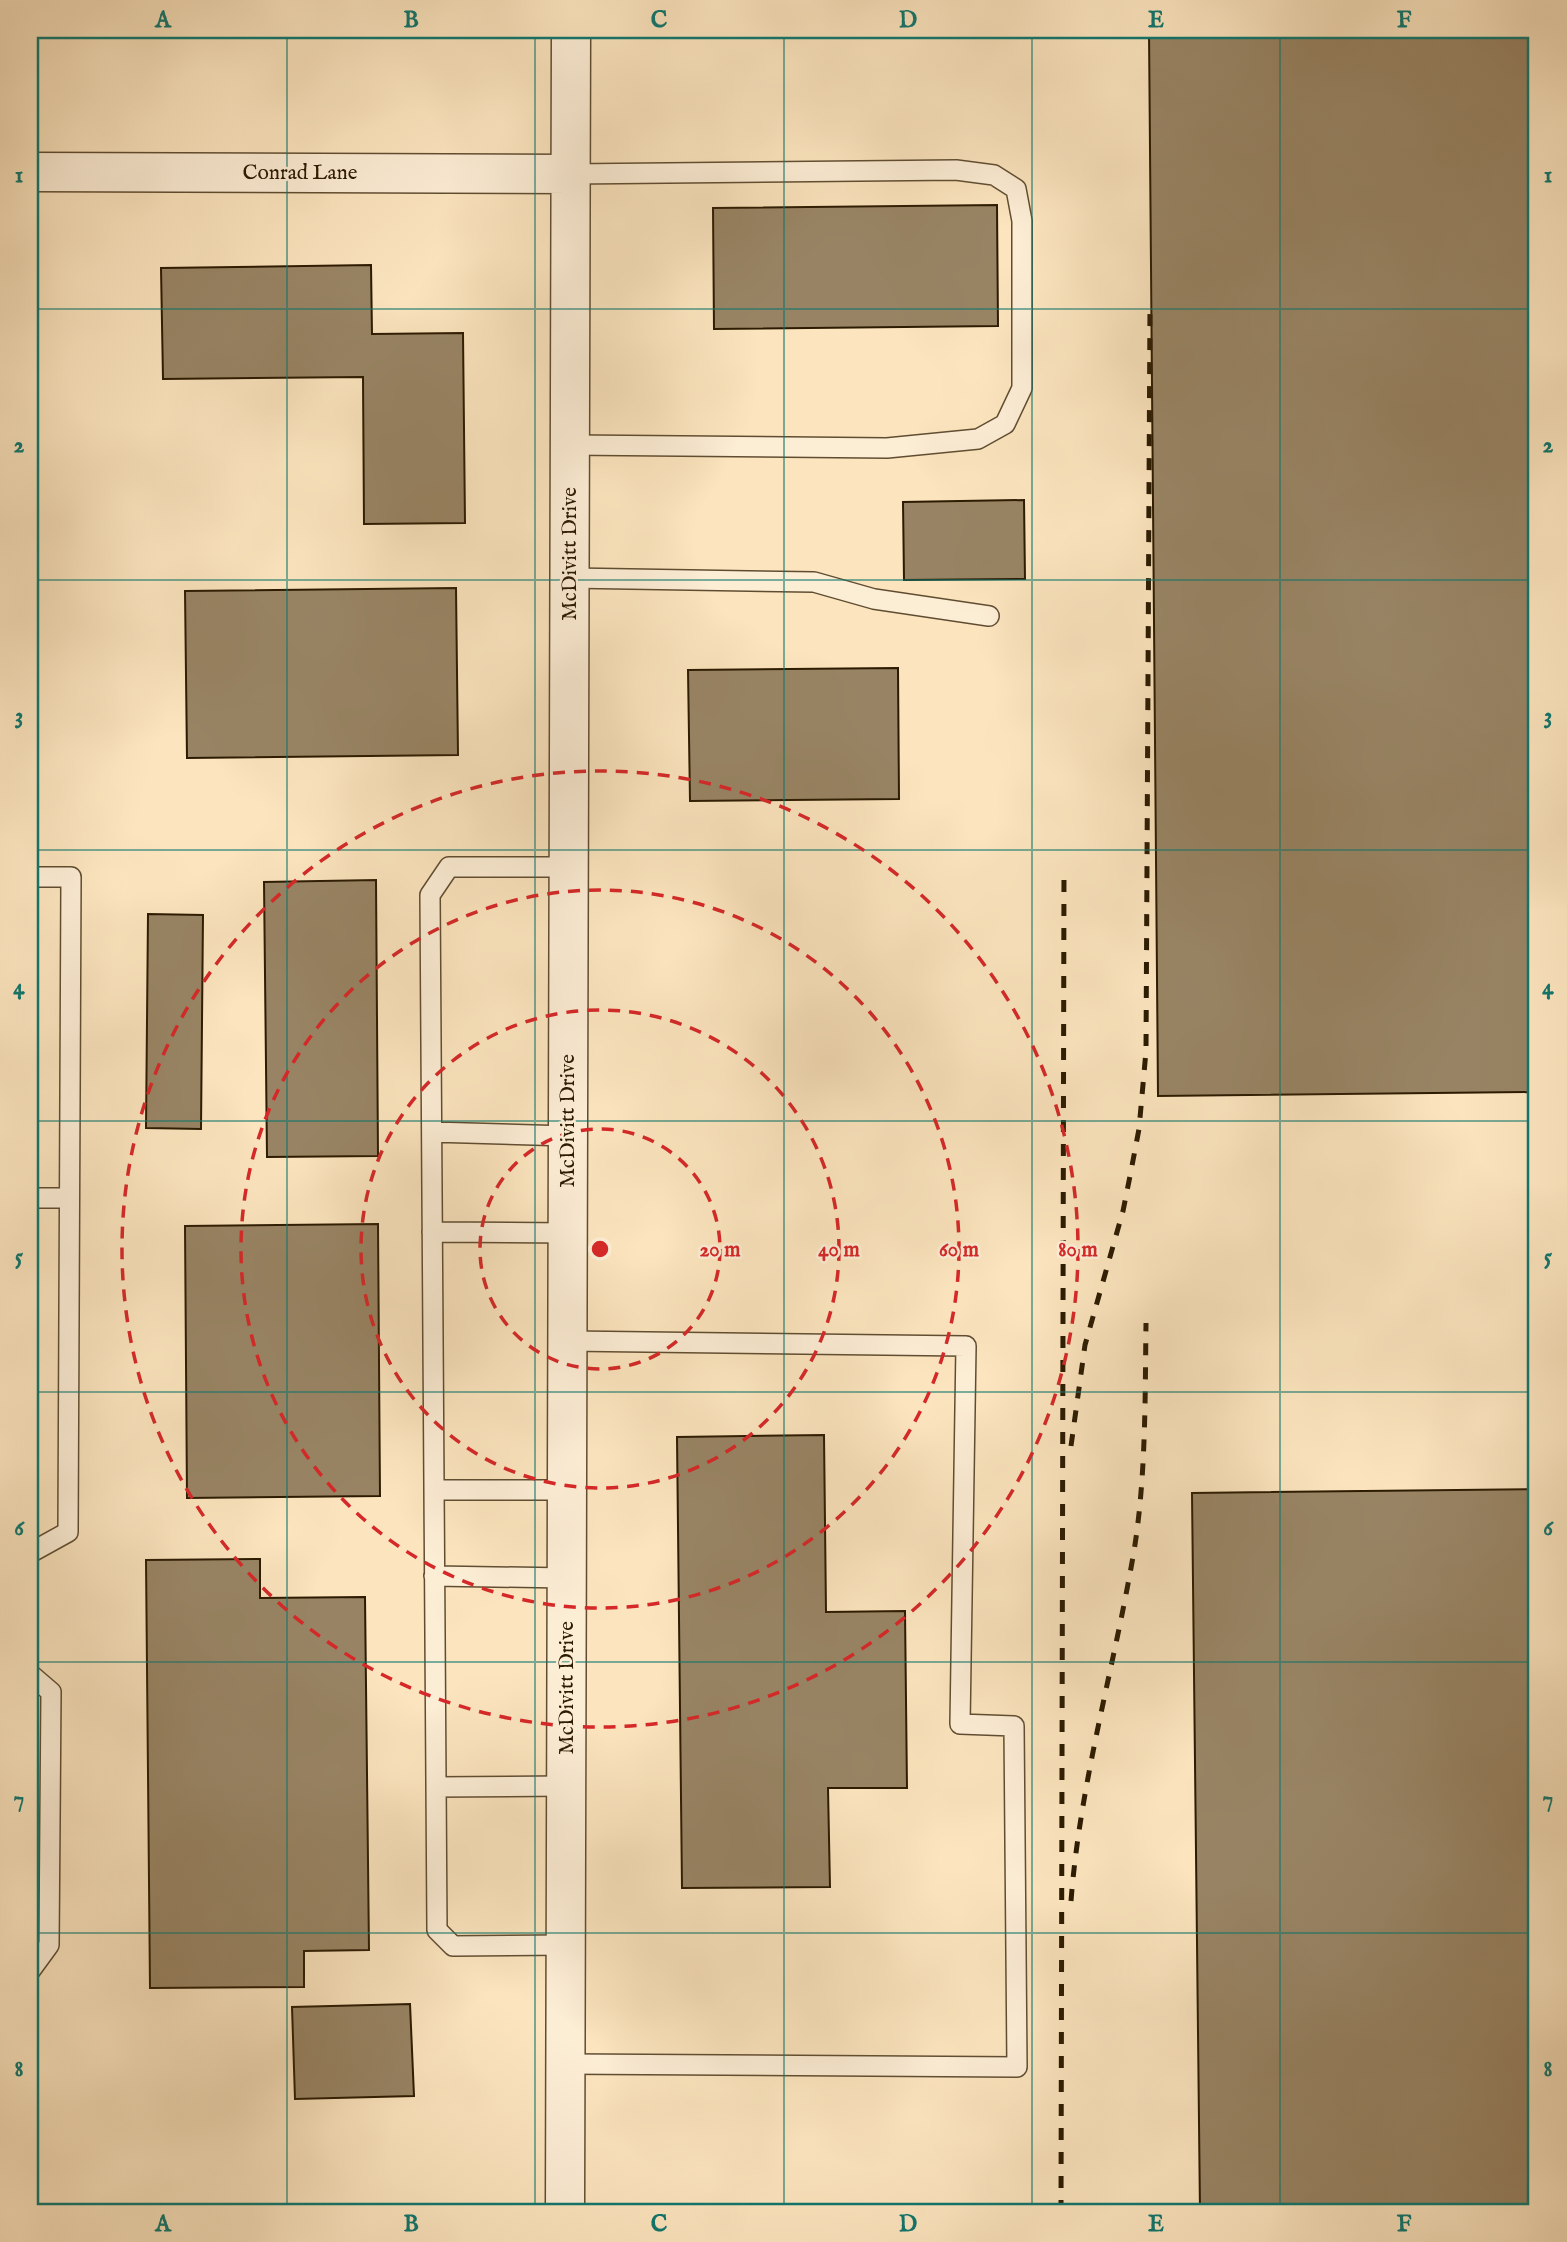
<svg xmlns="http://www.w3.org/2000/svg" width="1567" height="2242" font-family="'IM FELL English',serif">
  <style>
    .building { fill: #988464; stroke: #2c1b02; stroke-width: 2 }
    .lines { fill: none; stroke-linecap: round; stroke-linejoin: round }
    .lane-casing { stroke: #604d31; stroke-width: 22 }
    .street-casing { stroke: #604d31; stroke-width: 41 }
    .lane { stroke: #fcedd5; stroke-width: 19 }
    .street { stroke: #fcedd5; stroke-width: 38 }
    .rail { stroke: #2c1b02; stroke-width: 5; stroke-dasharray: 12 12; stroke-linecap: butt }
    .grid { fill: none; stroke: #0f766e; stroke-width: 2; stroke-opacity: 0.55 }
    .ring { fill: none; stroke: #d62828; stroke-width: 3.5; stroke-dasharray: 12 9 }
    .labels { text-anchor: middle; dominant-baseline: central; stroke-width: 5; stroke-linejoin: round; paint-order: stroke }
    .street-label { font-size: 21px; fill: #2c1b02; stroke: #fcedd5 }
    .centre { fill: #d62828; stroke: #fcedd5; stroke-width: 3.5 }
    .ring-label { font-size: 21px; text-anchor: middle; font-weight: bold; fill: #d62828; stroke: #fcedd5; stroke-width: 5; stroke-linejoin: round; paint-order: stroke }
    .neatline { fill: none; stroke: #0f766e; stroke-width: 2.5 }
    .grid-label { font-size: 23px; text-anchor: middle; font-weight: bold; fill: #0f766e }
  </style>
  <rect width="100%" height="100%" fill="#fbe4be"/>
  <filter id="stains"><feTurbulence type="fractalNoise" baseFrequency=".00286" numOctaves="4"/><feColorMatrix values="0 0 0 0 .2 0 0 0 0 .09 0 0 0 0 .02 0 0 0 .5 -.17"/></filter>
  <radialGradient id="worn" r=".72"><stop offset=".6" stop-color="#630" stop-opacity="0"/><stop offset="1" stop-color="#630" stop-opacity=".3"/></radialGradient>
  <path class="building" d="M1149,30H1537V1092L1158,1096Z
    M997,205L998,326L714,329L713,208Z
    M371,265L372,334L463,333L465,523L364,524L363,377L163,379L161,268Z
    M1024,500L1025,579L904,580L903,502Z
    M456,588L458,755L187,758L185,591Z
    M898,668L899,799L690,801L688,670Z
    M376,880L378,1156L267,1157L264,882Z
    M148,914L203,915L201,1129L146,1128Z
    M378,1224L380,1496L187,1498L185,1226Z
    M824,1435L826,1612L905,1611L907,1788H828L830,1887L682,1888L677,1437Z
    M30,1436L31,1539H30Z
    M1537,1489V2212H1200L1192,1493Z
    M260,1559V1598L365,1597L369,1950L304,1951V1987L150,1988L146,1560Z
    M410,2004L414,2096L295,2099L292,2007Z"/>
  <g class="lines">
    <g class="lane-casing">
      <path id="lane" d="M570,445L887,448L978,439L1005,424L1022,388V221L1016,189L994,175L956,170L571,174
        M570,578L814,582L874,599L989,616
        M30,877H71L68,1532L30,1553
        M432,1132L568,1136
        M30,1198H69
        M432,1232L568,1233
        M434,1490H567
        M434,1576L567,1578
        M30,1674L51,1692L49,1945L30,1971
        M436,1787L566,1786
        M566,1945L453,1946L437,1930L430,895L449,867H569
        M566,2064L1017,2067L1014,1726L960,1724L966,1346L568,1341"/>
    </g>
    <g class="street-casing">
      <path id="street" d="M30,172L571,174
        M565,2212L571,30"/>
    </g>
    <use href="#lane" class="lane"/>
    <use href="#street" class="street"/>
    <path class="rail" d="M1071,1446L1085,1345L1123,1211L1131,1171L1139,1129L1146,1051L1150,304
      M1071,1901C1080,1783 1114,1668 1134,1551C1146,1477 1145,1399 1146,1323
      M1061,2212L1064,868"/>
  </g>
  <path class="grid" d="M287,30V2212M535,30V2212M784,30V2212M1032,30V2212M1280,30V2212M30,309H1537M30,580H1537M30,850H1537M30,1121H1537M30,1392H1537M30,1662H1537M30,1933H1537"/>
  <g class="ring">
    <circle cx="600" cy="1249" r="120"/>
    <circle cx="600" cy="1249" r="239"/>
    <circle cx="600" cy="1249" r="359"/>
    <circle cx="600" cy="1249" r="478"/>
  </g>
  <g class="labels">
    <g class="street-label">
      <text x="300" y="173">Conrad Lane</text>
      <text transform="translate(570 554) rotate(-90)">McDivitt Drive</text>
      <text transform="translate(568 1121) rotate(-90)">McDivitt Drive</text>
      <text transform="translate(567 1688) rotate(-90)">McDivitt Drive</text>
    </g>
  </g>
  <circle cx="600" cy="1249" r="10" class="centre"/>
  <g class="ring-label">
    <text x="720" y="1256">20 m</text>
    <text x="839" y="1256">40 m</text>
    <text x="959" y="1256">60 m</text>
    <text x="1078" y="1256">80 m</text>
  </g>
  <rect width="1567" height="2242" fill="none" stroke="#fbe4be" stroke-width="77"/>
  <rect x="38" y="38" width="1490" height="2166" class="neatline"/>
  <g class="grid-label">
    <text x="163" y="27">A</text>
    <text x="411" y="27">B</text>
    <text x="659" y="27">C</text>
    <text x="908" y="27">D</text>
    <text x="1156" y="27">E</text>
    <text x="1404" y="27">F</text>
    <text x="19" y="182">1</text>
    <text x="1548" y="182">1</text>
    <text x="19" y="452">2</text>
    <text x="1548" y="452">2</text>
    <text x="19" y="723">3</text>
    <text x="1548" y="723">3</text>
    <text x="19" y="994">4</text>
    <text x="1548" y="994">4</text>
    <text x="19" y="1264">5</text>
    <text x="1548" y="1264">5</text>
    <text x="19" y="1535">6</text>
    <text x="1548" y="1535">6</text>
    <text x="19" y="1806">7</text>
    <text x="1548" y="1806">7</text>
    <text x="19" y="2076">8</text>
    <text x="1548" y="2076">8</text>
    <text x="163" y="2231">A</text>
    <text x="411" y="2231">B</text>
    <text x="659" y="2231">C</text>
    <text x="908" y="2231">D</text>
    <text x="1156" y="2231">E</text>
    <text x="1404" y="2231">F</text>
  </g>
  <rect width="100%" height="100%" filter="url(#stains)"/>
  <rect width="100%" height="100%" fill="url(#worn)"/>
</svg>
